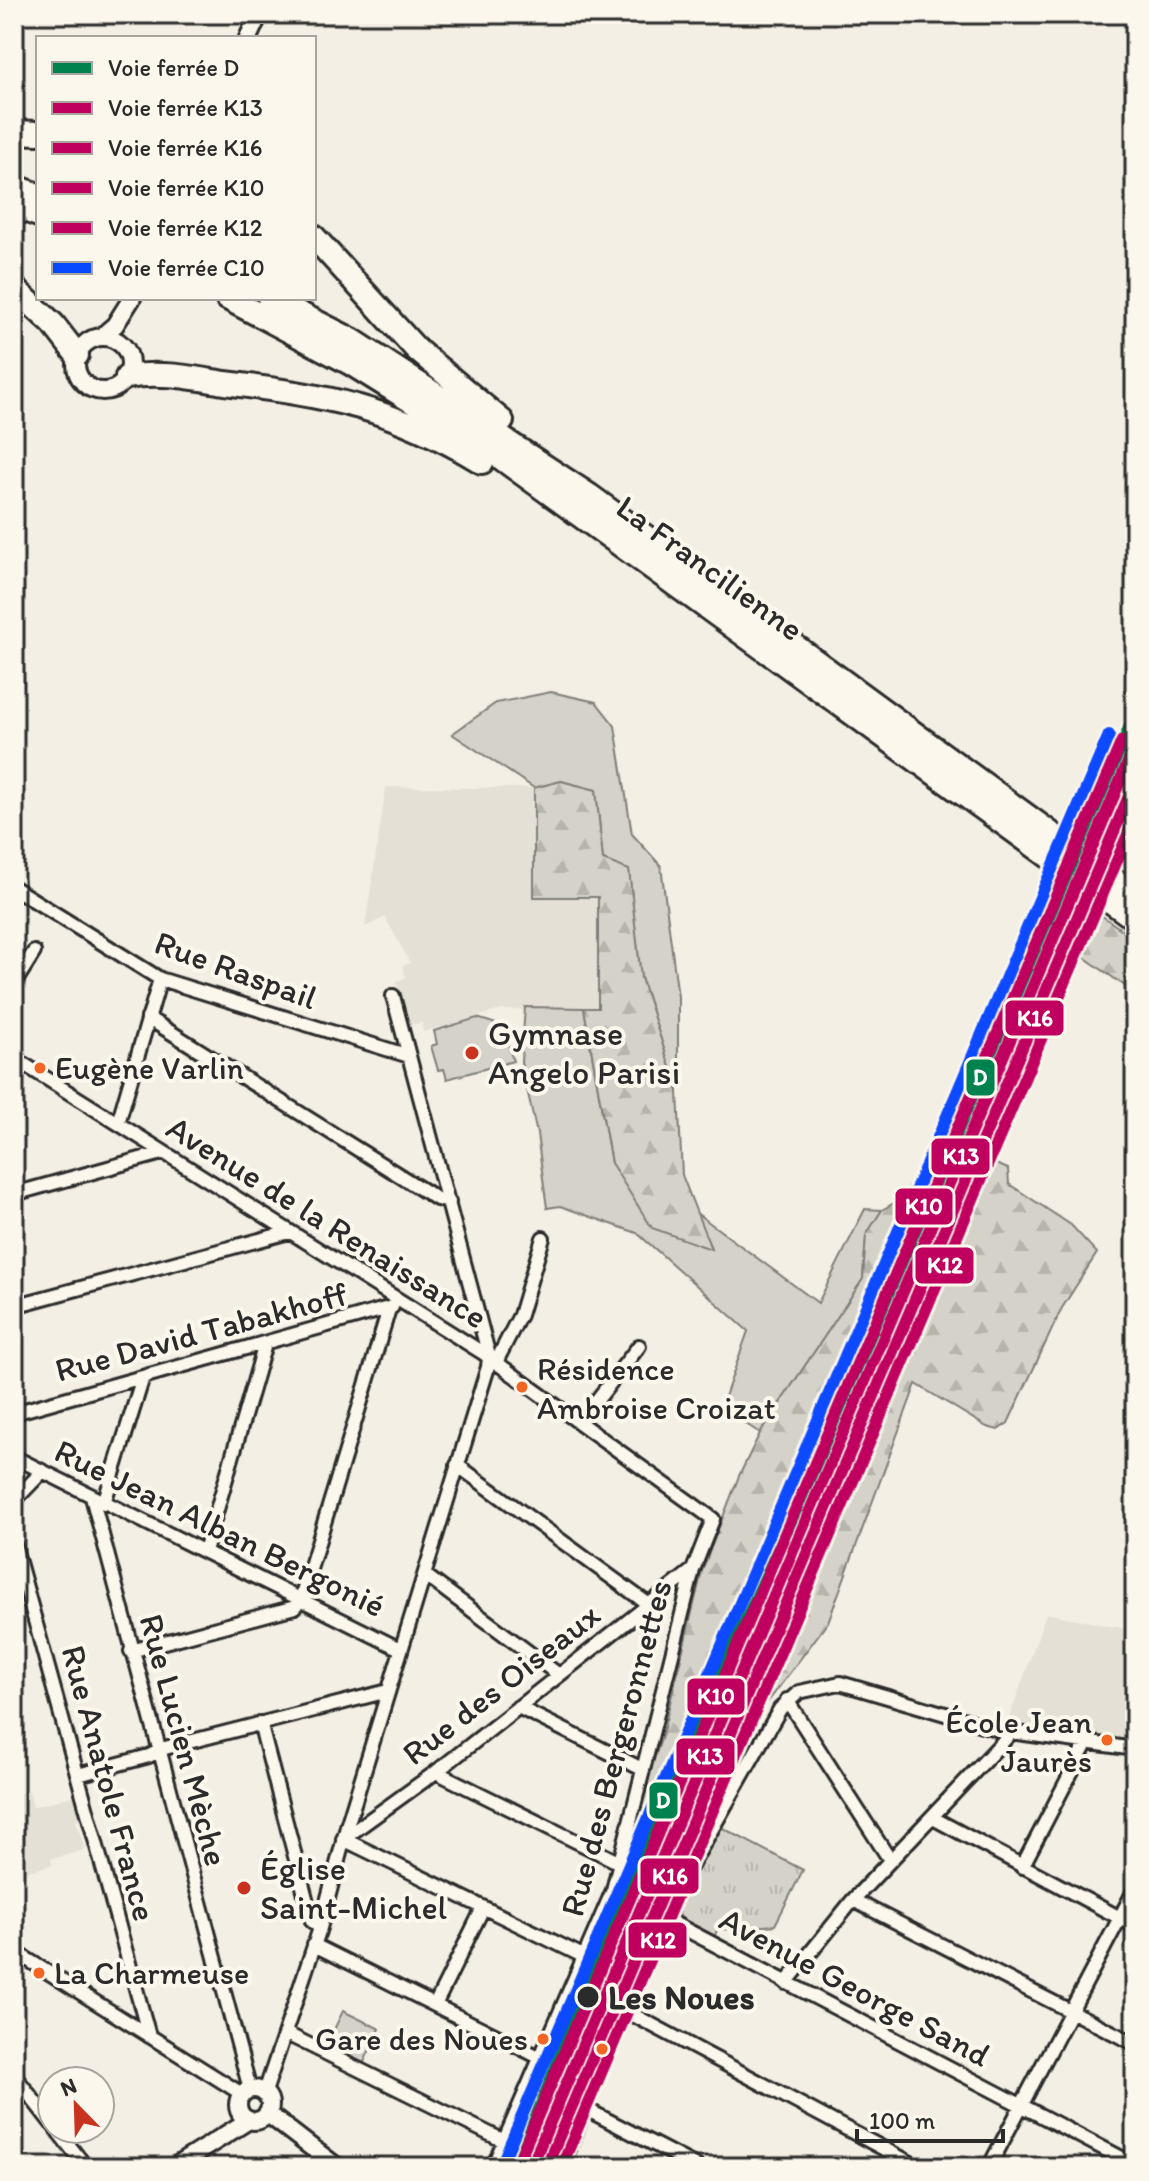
<svg xmlns="http://www.w3.org/2000/svg" width="1149" height="2181" font-family="Itim,sans-serif">
  <style>
    .built { fill: #e4e0d6 }
    .grass { fill: #d5d2c9; stroke: #807e7a; stroke-width: 2 }
    .forest { fill: url(#forest-firs); stroke: #807e7a; stroke-width: 2 }
    .park { fill: url(#park-tufts); stroke: #807e7a; stroke-width: 2 }
    .lines { fill: none; stroke-linecap: round; stroke-linejoin: round }
    .street-casing { stroke: #2b2b2b; stroke-width: 18 }
    .secondary-casing { stroke: #2b2b2b; stroke-width: 22 }
    .highway-casing { stroke: #2b2b2b; stroke-width: 28 }
    .street { stroke: #fbf7ec; stroke-width: 12 }
    .secondary { stroke: #fbf7ec; stroke-width: 16 }
    .highway { stroke: #fbf7ec; stroke-width: 22 }
    .rail-1-casing { stroke: #fbf7ec; stroke-width: 18 }
    .rail-2-casing { stroke: #fbf7ec; stroke-width: 18 }
    .rail-3-casing { stroke: #fbf7ec; stroke-width: 18 }
    .rail-4-casing { stroke: #fbf7ec; stroke-width: 18 }
    .rail-5-casing { stroke: #fbf7ec; stroke-width: 18 }
    .rail-6-casing { stroke: #fbf7ec; stroke-width: 18 }
    .rail-1 { stroke: #00824e; stroke-width: 12 }
    .rail-2 { stroke: #bf005f; stroke-width: 12 }
    .rail-3 { stroke: #bf005f; stroke-width: 12 }
    .rail-4 { stroke: #bf005f; stroke-width: 12 }
    .rail-5 { stroke: #bf005f; stroke-width: 12 }
    .rail-6 { stroke: #0749ff; stroke-width: 12 }
    .poi-dot { fill: #c8321e; stroke: #fbf7ec; stroke-width: 3 }
    .bus-dot { fill: #f26522; stroke: #fbf7ec; stroke-width: 3 }
    .stop-dot { fill: #2b2b2b; stroke: #fbf7ec; stroke-width: 3 }
    .labels { text-anchor: middle; dominant-baseline: central; stroke-width: 8; stroke-linejoin: round; paint-order: stroke }
    .bus-label { font-size: 32px; fill: #2b2b2b; stroke: #fbf7ec; text-anchor: start }
    .street-label { font-size: 34px; fill: #2b2b2b; stroke: #fbf7ec }
    .poi-label { font-size: 34px; fill: #2b2b2b; stroke: #fbf7ec; text-anchor: start }
    .stop-label { font-size: 34px; font-weight: bold; fill: #2b2b2b; stroke: #fbf7ec; text-anchor: start }
    .line-badge { stroke: #fbf7ec; stroke-width: 3 }
    .badge-label { font-size: 22px; text-anchor: middle; font-weight: bold; fill: #fff }
  </style>
  <defs>
    <pattern id="forest-firs" width="22" height="20" patternUnits="userSpaceOnUse" patternTransform="scale(2)"><rect width="22" height="20" fill="#d5d2c9"/><path d="M5 1l3.5 6h-7zM16 11l3.5 6h-7z" fill="#b7b4ad"/></pattern>
    <pattern id="park-tufts" width="24" height="20" patternUnits="userSpaceOnUse" patternTransform="scale(2)"><rect width="24" height="20" fill="#d5d2c9"/><path d="M3 7l-1-3M5 7V3M7 7l1-3M15 17l-1-3M17 17v-4M19 17l1-3" fill="none" stroke="#b7b4ad"/></pattern>
  </defs>
  <rect width="100%" height="100%" fill="#f3efe4"/>
  <filter id="ink" filterUnits="userSpaceOnUse"><feTurbulence type="fractalNoise" baseFrequency=".0125" numOctaves="2"/><feDisplacementMap in="SourceGraphic" scale="16" xChannelSelector="R" yChannelSelector="G"/><feConvolveMatrix kernelMatrix="1 2 1 2 8 2 1 2 1" color-interpolation-filters="sRGB"/></filter>
  <g filter="url(#ink)">
    <path class="built" d="M1135,691V791L1109,849L1078,825Z
      M386,787L534,788V897L598,896V1008L501,1010L423,1032L422,1023L409,1025L396,982L406,977L402,966L410,963L385,917L365,927Z
      M1055,880L1085,904L1064,943L540,2167H505L646,1826L947,1146Z
      M1046,1613L1135,1631V1718L1129,1742L1007,1725Z
      M29,1791L33,1807L76,1795L81,1816L76,1821L85,1850L51,1859L52,1865L15,1874L14,1795Z"/>
    <path class="grass" d="M551,692L596,702L615,726L632,834L661,866L678,997V1092L641,978L629,871L603,860L596,790L561,781L534,788L452,734L496,703Z
      M525,1007L584,1008L611,1163L711,1248L695,1212L818,1303L865,1209L882,1210L866,1236L863,1279L760,1433L721,1408L748,1331L637,1233L560,1206L547,1208L537,1134L521,1062Z
      M477,1018L503,1026L513,1061L447,1079L444,1069L438,1070L431,1046L437,1044L434,1031Z
      M343,2011L380,2029L363,2064L326,2046Z"/>
    <path class="forest" d="M561,781L596,790L603,860L629,870L641,978L678,1092L682,1175L711,1249L652,1228L611,1163L584,1008H598V897H534V788Z
      M1085,904L1135,939V993L1064,943Z
      M973,1155L1008,1169L1009,1184L1071,1225L1097,1253L1062,1308L1008,1423L998,1430L987,1427L916,1384L828,1622L764,1707L753,1703L746,1691L779,1607Z
      M913,1180L930,1185L632,1858L623,1860L621,1856L662,1736L702,1571L739,1476L760,1433L863,1279L866,1235L882,1210L899,1200Z"/>
    <path class="park" d="M719,1826L803,1870L775,1925L717,1930L714,1938L682,1920L674,1903Z"/>
    <g class="lines">
      <g class="street-casing">
        <path id="street" d="M14,888L160,979L409,1056
          M14,984L34,952
          M148,1018L437,1199L449,1202
          M14,1058L483,1353L713,1519L693,1570L613,1890L493,2167
          M118,1123L160,979
          M14,1194L162,1153
          M14,1306L289,1232
          M496,1362L520,1315L543,1238
          M14,1413L392,1307
          M580,1422L639,1346
          M14,1457L400,1649
          M457,1465L648,1604
          M92,1497L250,2089
          M14,1501L42,1472
          M104,1503L143,1377
          M14,1544L149,2036
          M205,1551L265,1344
          M425,1575L559,1675
          M131,1651L295,1607L301,1599L389,1309
          M787,1700L890,1860
          M518,1707L642,1769
          M260,1723L312,1921L320,1928
          M436,1772L618,1862
          M78,1775L149,1756L165,1748L388,1691
          M933,1818L1135,1926
          M343,1839L436,1772L693,1570
          M343,1839L585,1957
          M1022,1867L1087,1742
          M853,1900L1135,2044
          M662,1917L1135,2165
          M14,1932V1951
          M314,1945L541,2058
          M14,1951L242,2094
          M786,1983L853,1900L1012,1732
          M436,2003L483,1908
          M624,2010L918,2167
          M287,2034L504,2141
          M14,2075L52,2124
          M265,2092L320,1928L348,1823L488,1367L489,1356L393,996
          M586,2109L698,2167
          M56,2129L86,2167
          M562,2167L662,1917L780,1709L799,1692L840,1683L1003,1731L1135,1749
          M989,2167L1135,1889"/>
      </g>
      <g class="secondary-casing">
        <path id="secondary" d="M248,38L259,14
          M76 364a27 27 0 1 1 54 0a27 27 0 1 1-54 0Z
          M101,337L115,325L132,298
          M238 2105a16 16 0 1 1 32 0a16 16 0 1 1-32 0Z
          M268,2114L337,2167
          M174,2167L249,2120"/>
      </g>
      <g class="highway-casing">
        <path id="highway" d="M14,132L38,133
          M14,186L38,195
          M14,206L38,215
          M314,237L417,350L502,421
          M14,288L53,324L77,355
          M227,298L350,363L490,450L1135,919
          M269,298L352,340L590,496L1135,895
          M127,377C160,371 193,378 225,383C329,396 391,407 482,462"/>
      </g>
      <use href="#street" class="street"/>
      <use href="#secondary" class="secondary"/>
      <use href="#highway" class="highway"/>
      <g class="rail-1-casing">
        <path id="rail-1" d="M516,2167L655,1819L797,1508L1135,714"/>
      </g>
      <g class="rail-2-casing">
        <path id="rail-2" d="M531,2167L1135,746"/>
      </g>
      <g class="rail-3-casing">
        <path id="rail-3" d="M546,2167L1135,782"/>
      </g>
      <g class="rail-4-casing">
        <path id="rail-4" d="M518,2162L1122,741"/>
      </g>
      <g class="rail-5-casing">
        <path id="rail-5" d="M561,2167L1135,818"/>
      </g>
      <g class="rail-6-casing">
        <path id="rail-6" d="M505,2156L1109,735"/>
      </g>
      <use href="#rail-1" class="rail-1"/>
      <use href="#rail-2" class="rail-2"/>
      <use href="#rail-3" class="rail-3"/>
      <use href="#rail-4" class="rail-4"/>
      <use href="#rail-5" class="rail-5"/>
      <use href="#rail-6" class="rail-6"/>
    </g>
  </g>
  <g class="poi-dot">
    <circle cx="472" cy="1053" r="8"/>
    <circle cx="244" cy="1888" r="8"/>
  </g>
  <g class="bus-dot">
    <circle cx="40" cy="1068" r="7"/>
    <circle cx="522" cy="1387" r="7"/>
    <circle cx="1107" cy="1740" r="7"/>
    <circle cx="39" cy="1973" r="7"/>
    <circle cx="543" cy="2039" r="7"/>
    <circle cx="602" cy="2049" r="7"/>
  </g>
  <circle class="stop-dot" cx="588" cy="1997" r="12"/>
  <g class="labels">
    <g class="bus-label">
      <text x="55" y="1068">Eugène Varlin</text>
      <text x="537" y="1369">Résidence<tspan x="537" dy="39">Ambroise Croizat</tspan></text>
      <text x="1092" y="1722" text-anchor="end">École Jean<tspan x="1092" dy="39">Jaurès</tspan></text>
      <text x="54" y="1973">La Charmeuse</text>
      <text x="528" y="2039" text-anchor="end">Gare des Noues</text>
    </g>
    <g class="street-label">
      <text transform="translate(710 568) rotate(36)">La Francilienne</text>
      <text transform="translate(236 970) rotate(20)">Rue Raspail</text>
      <text transform="translate(327 1222) rotate(32)">Avenue de la Renaissance</text>
      <text transform="translate(201 1332) rotate(-15)">Rue David Tabakhoff</text>
      <text transform="translate(220 1528) rotate(26)">Rue Jean Alban Bergonié</text>
      <text transform="translate(501 1684) rotate(-38)">Rue des Oiseaux</text>
      <text transform="translate(184 1740) rotate(75)">Rue Lucien Mèche</text>
      <text transform="translate(616 1748) rotate(-75)">Rue des Bergeronnettes</text>
      <text transform="translate(109 1783) rotate(75)">Rue Anatole France</text>
      <text transform="translate(855 1987) rotate(28)">Avenue George Sand</text>
    </g>
    <g class="poi-label">
      <text x="488" y="1033">Gymnase<tspan x="488" dy="39">Angelo Parisi</tspan></text>
      <text x="260" y="1868">Église<tspan x="260" dy="39">Saint-Michel</tspan></text>
    </g>
    <g class="stop-label">
      <text x="608" y="1997">Les Noues</text>
    </g>
  </g>
  <g class="line-badge">
    <rect x="1004" y="999" width="61" height="38" rx="8" fill="#bf005f"/>
    <rect x="965" y="1058" width="31" height="39" rx="8" fill="#00824e"/>
    <rect x="930" y="1137" width="61" height="39" rx="8" fill="#bf005f"/>
    <rect x="894" y="1187" width="60" height="39" rx="8" fill="#bf005f"/>
    <rect x="914" y="1246" width="61" height="39" rx="8" fill="#bf005f"/>
    <rect x="686" y="1677" width="60" height="39" rx="8" fill="#bf005f"/>
    <rect x="675" y="1737" width="61" height="39" rx="8" fill="#bf005f"/>
    <rect x="648" y="1781" width="31" height="39" rx="8" fill="#00824e"/>
    <rect x="639" y="1857" width="61" height="38" rx="8" fill="#bf005f"/>
    <rect x="627" y="1921" width="61" height="38" rx="8" fill="#bf005f"/>
  </g>
  <g class="badge-label">
    <text x="1035" y="1026">K16</text>
    <text x="980" y="1085">D</text>
    <text x="961" y="1164">K13</text>
    <text x="924" y="1214">K10</text>
    <text x="945" y="1273">K12</text>
    <text x="716" y="1704">K10</text>
    <text x="705" y="1764">K13</text>
    <text x="663" y="1808">D</text>
    <text x="670" y="1884">K16</text>
    <text x="658" y="1948">K12</text>
  </g>
  <rect width="1149" height="2181" fill="none" stroke="#fbf7ec" stroke-width="48"/>
  <rect x="24" y="24" width="1101" height="2133" fill="none" stroke="#2b2b2b" stroke-width="3" filter="url(#ink)"/>
  <rect x="36" y="36" width="280" height="264" fill="#fbf7ec" stroke="#a8a59f" stroke-width="2"/>
  <rect x="52" y="62" width="40" height="12" fill="#00824e" stroke="#a8a59f" stroke-width="2"/>
  <text x="108" y="76" font-size="24" fill="#2b2b2b">Voie ferrée D</text>
  <rect x="52" y="102" width="40" height="12" fill="#bf005f" stroke="#a8a59f" stroke-width="2"/>
  <text x="108" y="116" font-size="24" fill="#2b2b2b">Voie ferrée K13</text>
  <rect x="52" y="142" width="40" height="12" fill="#bf005f" stroke="#a8a59f" stroke-width="2"/>
  <text x="108" y="156" font-size="24" fill="#2b2b2b">Voie ferrée K16</text>
  <rect x="52" y="182" width="40" height="12" fill="#bf005f" stroke="#a8a59f" stroke-width="2"/>
  <text x="108" y="196" font-size="24" fill="#2b2b2b">Voie ferrée K10</text>
  <rect x="52" y="222" width="40" height="12" fill="#bf005f" stroke="#a8a59f" stroke-width="2"/>
  <text x="108" y="236" font-size="24" fill="#2b2b2b">Voie ferrée K12</text>
  <rect x="52" y="262" width="40" height="12" fill="#0749ff" stroke="#a8a59f" stroke-width="2"/>
  <text x="108" y="276" font-size="24" fill="#2b2b2b">Voie ferrée C10</text>
  <g transform="translate(76 2105) rotate(337)"><circle r="38" fill="#fbf7ec" stroke="#a8a59f" stroke-width="2"/>
  <path d="M0-6L14 30L0 20L-14 30Z" fill="#c8321e"/>
  <text y="-12" font-size="22" font-weight="bold" text-anchor="middle" fill="#2b2b2b">N</text>
  </g>
  <path d="M857 2129v12h146v-12" fill="none" stroke="#2b2b2b" stroke-width="4"/>
  <text x="869" y="2129" font-size="24" fill="#2b2b2b" stroke="#fbf7ec" stroke-width="6" paint-order="stroke">100 m</text>
</svg>
